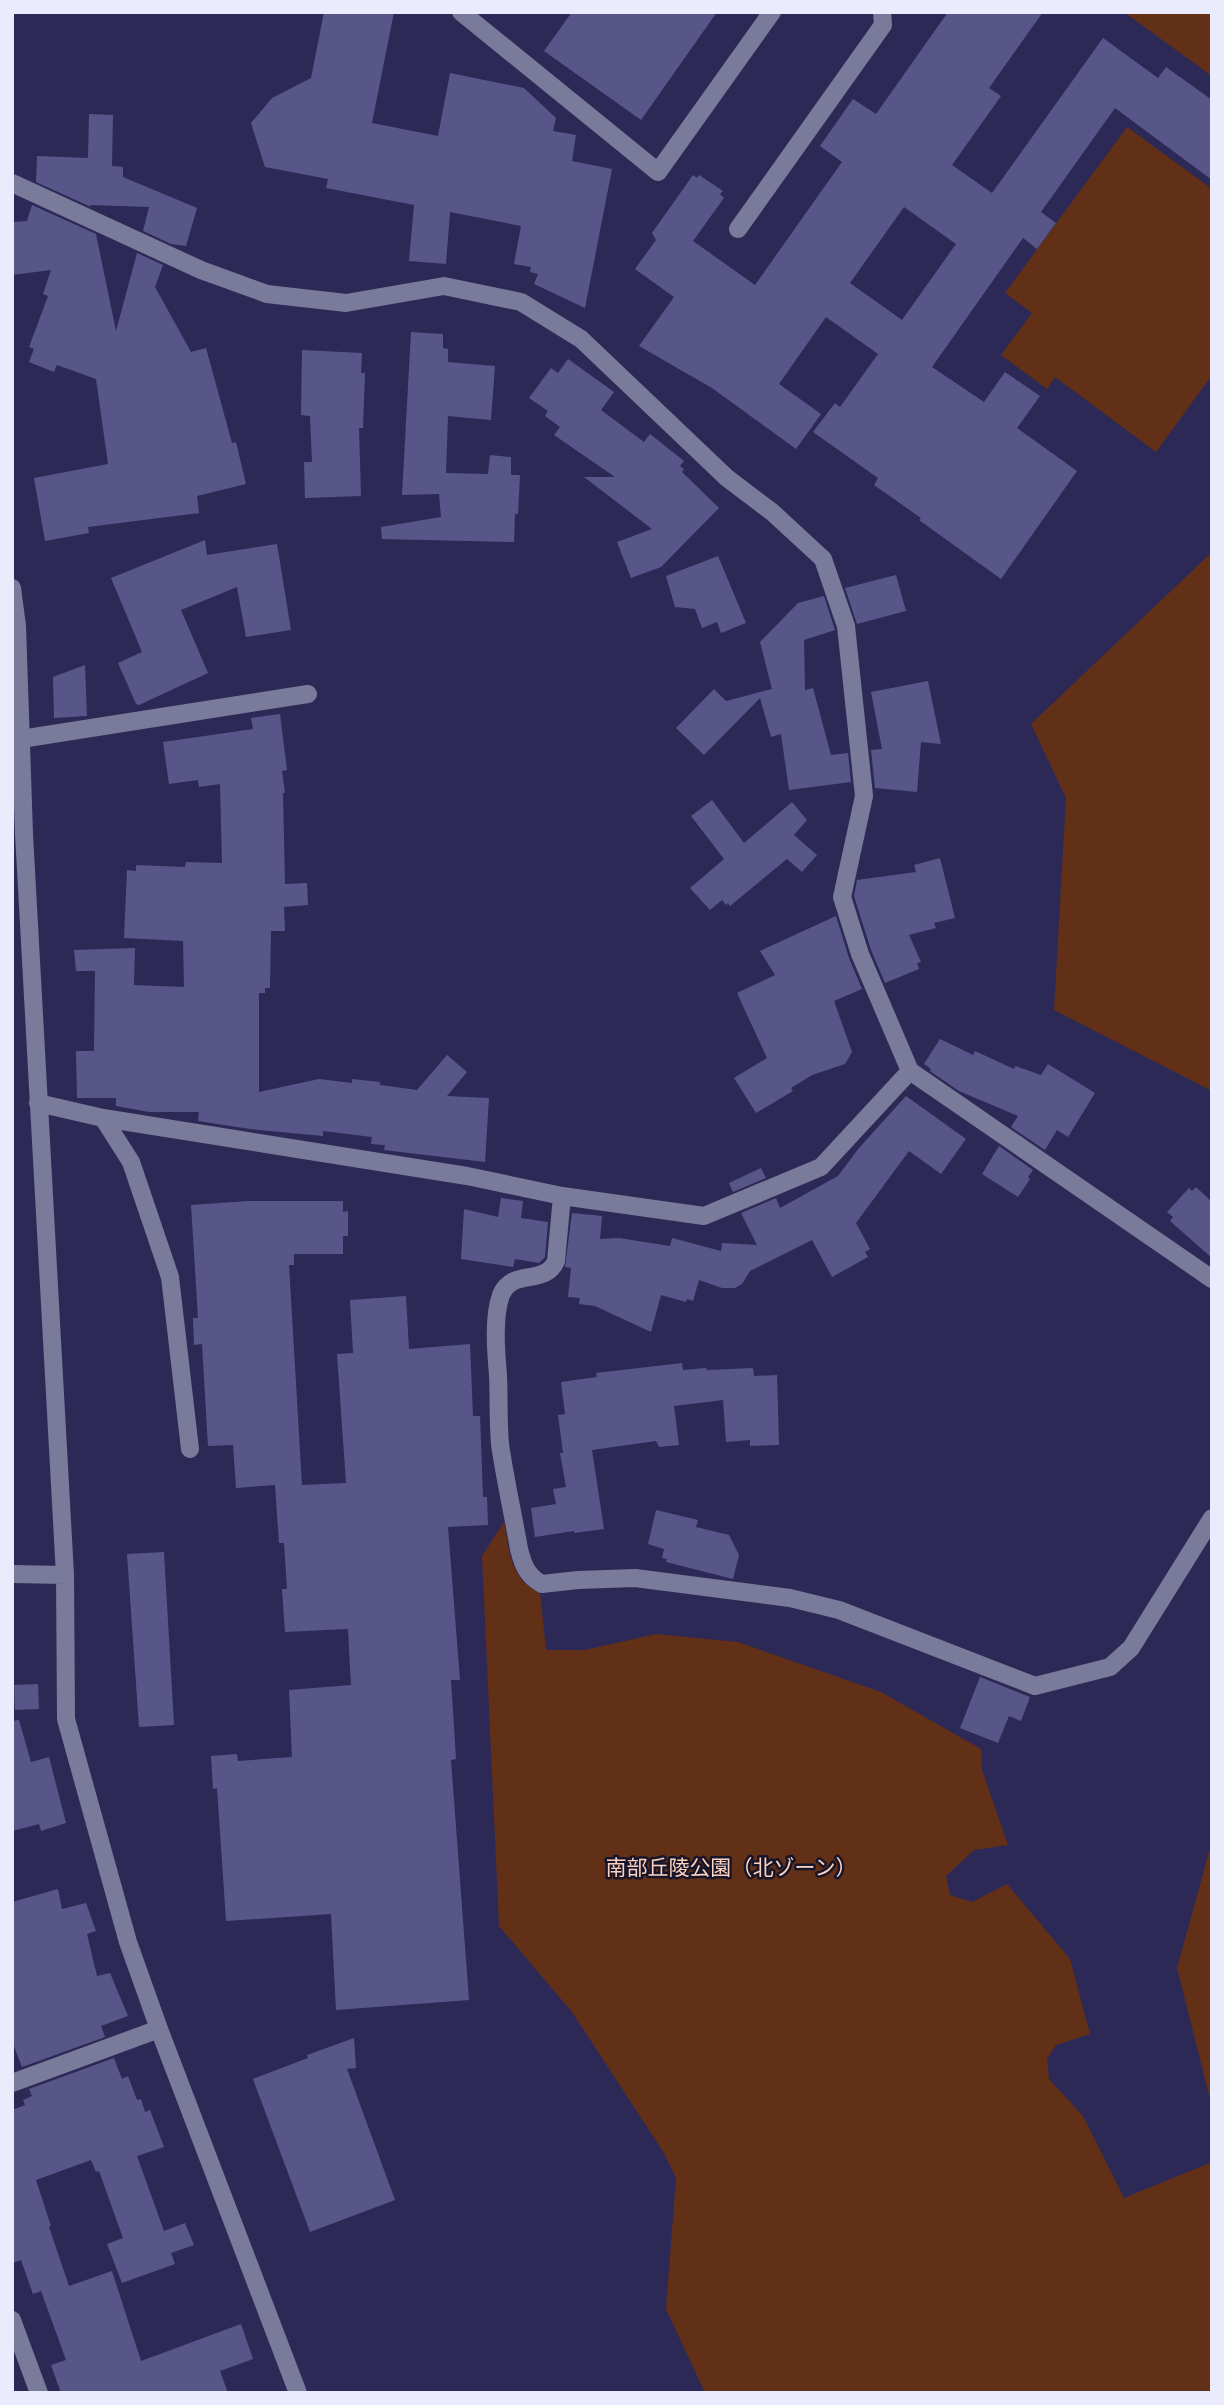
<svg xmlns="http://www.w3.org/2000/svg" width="1224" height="2405" font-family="'Open Sans','Noto Sans JP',sans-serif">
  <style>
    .green { fill: #622f17 }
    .building { fill: #585689; fill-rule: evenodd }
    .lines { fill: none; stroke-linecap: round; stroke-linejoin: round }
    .minor { stroke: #7a7a9a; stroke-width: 18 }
    .labels { text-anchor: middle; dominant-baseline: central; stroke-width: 5; stroke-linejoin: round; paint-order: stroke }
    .park-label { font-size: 21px; fill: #fed2bf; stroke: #17152a }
  </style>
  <rect width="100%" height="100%" fill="#2d2957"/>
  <path class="green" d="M1124,12H1212V77L1209,74Z
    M1127,127L1212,189V375L1156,452L1055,377L1047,389L1001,355L1032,313L1005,293Z
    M1212,552V1091L1054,1010L1066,798L1031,724Z
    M504,1522C510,1553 509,1578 540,1593L546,1650H585L656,1634L738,1642L881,1692L981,1749L982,1770L1008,1845L974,1850L946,1876L950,1895L972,1902L1007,1884L1070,1959L1090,2034L1056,2045L1047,2059L1049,2079L1083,2116L1124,2198L1212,2162V2393H705L666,2309L676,2178L664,2153L572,2012L499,1926L482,1556Z
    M1212,1841V2107L1177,1968Z"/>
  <path class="building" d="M324,12H394L372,123L438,136L450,73L524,88L556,118L553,131L576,135L572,161L612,169L585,308L534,284L538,274L530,272L531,267L514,264L521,226L450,212L446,264L409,261L414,205L326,188L328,179L265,167L251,123L272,98L311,78Z
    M572,12H717L641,120L544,51Z
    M948,12H1043L989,88L1001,96L952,165L992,193L1103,38L1158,78L1166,67L1212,100V180L1115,108L1041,212L1056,223L1037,249L1023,238L932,367L984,402L1005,372L1040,396L1017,428L1077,471L1001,579L919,520L921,518L874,485L878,478L813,432L835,403L840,407L878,354L826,317L779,384L821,414L796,449L712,388L639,346L674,297L635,269L656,240L652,233L693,175L697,178L699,175L723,191L720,194L724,198L693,241L755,285L842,162L820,146L853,99L876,114ZM904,207L956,244L902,320L850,283Z
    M89,114L113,115L112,166L123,167V177L197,208L186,246L171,244L143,231L149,207L90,205L91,207L36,182L37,156L88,158Z
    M32,205L96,234L116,331L137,253L163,265L155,287L191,352L206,348L232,443L236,442L246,484L197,496L199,513L88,527L89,533L45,541L34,478L108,464L96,379L57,365L54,372L29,362L34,349L29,347L48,296L43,294L51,270L12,275V222L27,221Z
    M411,332L443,334V348L448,349V362L495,366L491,420L448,416L446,473L488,474L490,455L511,457V475H520L518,514H515L514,542L382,539L381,527L441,517L439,494L402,495Z
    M302,350L362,353L361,373H365L363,428H359L361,496L305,498L304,462H312L310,416L301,415Z
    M568,359L614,392L601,410L644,442L650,434L684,461L680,466L684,469L682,472L719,508L661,567L631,578L617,542L652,529L584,477H615L554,435L560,427L545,416L548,411L529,398L551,368L558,373Z
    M205,540L207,555L277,544L291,630L246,637L237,587L181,610L208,673L139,705L136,704L118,663L142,652L111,578Z
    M718,556L746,623L721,633L717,622L702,628L695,609L675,607L666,576Z
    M896,575L906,611L857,624L845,588Z
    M824,596L835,630L804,640L805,690L813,688L831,755L848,753L851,782L789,790L781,734L771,737L760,698L704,755L676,728L714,689L726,701L772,689L760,642L798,603Z
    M85,665L87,716L54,718L53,677Z
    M928,681L941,744L921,742L917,792L875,788L871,750L882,749L871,692Z
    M280,714L287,770L282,771L285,793H283L285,884L307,883L308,905L284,907L285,931H271L270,988H265V993H259V1092L319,1079L352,1083V1079L380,1082V1085L417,1090L447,1055L467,1072L447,1096L489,1098L485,1162L384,1150L385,1145L371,1144L372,1137L323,1131V1136L250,1129L198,1121L199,1112H149L116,1106V1098H77L76,1051H94L95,971H76L74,950L135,948L134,985L184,987L183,941L124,938L127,870L136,871V865L185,867L186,862L222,863L220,784L199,787L198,780L169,784L163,742L253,729L251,718Z
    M712,800L744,843L792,802L807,820L794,835L817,855L802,872L787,859L730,906L728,903L726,905L722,900L710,910L690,888L724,859L691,816Z
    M940,858L955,918L934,923L936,928L909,935L921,962L917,963L919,969L885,983L871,950L854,896L857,880L916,872L914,865Z
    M836,916L849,958L862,989L834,1001L852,1052L845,1064L812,1075L791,1088L793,1091L756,1113L734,1078L767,1058L737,993L775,975L760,951Z
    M940,1039L973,1055L975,1051L1014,1069L1015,1066L1041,1075L1048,1064L1095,1093L1068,1137L1057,1130L1045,1150L1011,1127L1018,1116L959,1091L930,1071L931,1069L924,1064Z
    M906,1096L966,1139L941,1174L909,1151L856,1223L870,1249L865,1252L868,1257L832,1277L812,1240L750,1271L742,1284L735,1288H722L699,1280L693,1301L687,1299L686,1302L661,1295L651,1332L595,1306L579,1304L580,1298L568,1297L571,1268L565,1267L572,1213L602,1216L600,1239L619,1238L670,1246L672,1238L721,1251L722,1243L757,1245L741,1213L776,1198L780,1208L838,1176L859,1148Z
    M999,1146L1033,1170L1028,1177L1030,1179L1018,1197L982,1174Z
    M761,1168L766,1178L733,1192L729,1183Z
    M1196,1187L1212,1202V1258L1170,1221L1173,1217L1167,1212L1189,1188L1192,1191Z
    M501,1198L523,1201L521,1218L548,1222L545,1257L539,1263L515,1259L513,1267L461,1259L464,1209L498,1217Z
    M248,1201H343V1212L348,1211V1236H343V1254H294V1265H289L302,1485L346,1483L337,1354L353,1353L350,1300L406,1296L409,1349L470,1344L473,1416H480L483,1497H487L488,1525L448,1527L460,1680H451L456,1759L451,1760L469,2000L336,2010L331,1914L226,1921L217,1788L213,1789L211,1756L237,1754L238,1761L292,1757L289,1690L351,1685L348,1629L285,1632L282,1589H287L284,1543H279L275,1485L236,1488L233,1445L208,1446L202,1344L194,1345L193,1318H198L191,1205Z
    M682,1363L683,1370L706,1368L707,1370L753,1368L754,1376L777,1375L779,1445L750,1446V1440L726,1442L723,1400L674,1406L679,1445L659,1447L656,1441L592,1450L604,1529L574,1533V1531L535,1537L531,1508L556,1504L553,1489L566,1487L560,1453H563L558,1415L565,1414L561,1382L597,1377L596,1373Z
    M656,1510L698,1520L696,1527L729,1535L739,1555L733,1579L666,1562L667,1559L662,1558L664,1549L648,1544Z
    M164,1552L174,1725L139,1727L127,1554Z
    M980,1677L1030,1697L1021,1721L1009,1716L998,1743L960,1728Z
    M38,1684L39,1709L15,1710L14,1685Z
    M19,1720L31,1762L49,1757L66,1823L41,1831L39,1824L12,1831V1721Z
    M58,1889L62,1909L86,1903L96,1931L87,1934L97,1976L110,1973L128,2016L101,2026L105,2037L22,2067L12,2041V1902Z
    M354,2038L356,2068L347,2069L395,2200L310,2232L253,2079L308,2058L307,2055Z
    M114,2058L122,2079L128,2076L137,2100L141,2099L145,2112L150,2110L164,2147L137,2156L164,2231L185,2223L194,2245L171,2253L175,2264L122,2283L107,2244L123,2238L99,2171L96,2172L91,2160L36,2180L51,2226L49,2227L69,2286L112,2271L141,2361L241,2324L253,2359L220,2371L228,2393H61L51,2365L66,2360L41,2291L33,2294L21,2260L12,2263V2110L25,2105L23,2100L32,2096L29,2089Z"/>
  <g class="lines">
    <path class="minor" d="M461,12L658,172L772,12
      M12,183L201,270L267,294L346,303L444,286L521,302L581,339L727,478L772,512L823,559L846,626L864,796L842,897L860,954L910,1071L1212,1279
      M738,229L883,25L882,12
      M12,588L17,626L24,834L65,1575L66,1719L128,1942L159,2029L298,2393
      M21,739L308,694
      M38,1103L103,1118L467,1176L562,1196L704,1216L821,1167L910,1071
      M103,1118L131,1162L170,1277L190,1449
      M562,1196L556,1261C544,1287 513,1267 501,1295C493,1317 496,1352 498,1375C499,1397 498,1421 500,1444C505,1479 513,1514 519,1549C523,1565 527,1576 542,1584L578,1580L635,1578L790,1598L839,1610L1035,1686L1110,1667L1131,1648L1212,1518
      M12,1574L65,1575
      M12,2083L159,2029
      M12,2320L39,2393"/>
  </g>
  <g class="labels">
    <g class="park-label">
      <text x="731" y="1867">南部丘陵公園（北ゾーン）</text>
    </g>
  </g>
  <rect width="1224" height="2405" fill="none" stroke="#eaebfd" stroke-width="28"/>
</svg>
